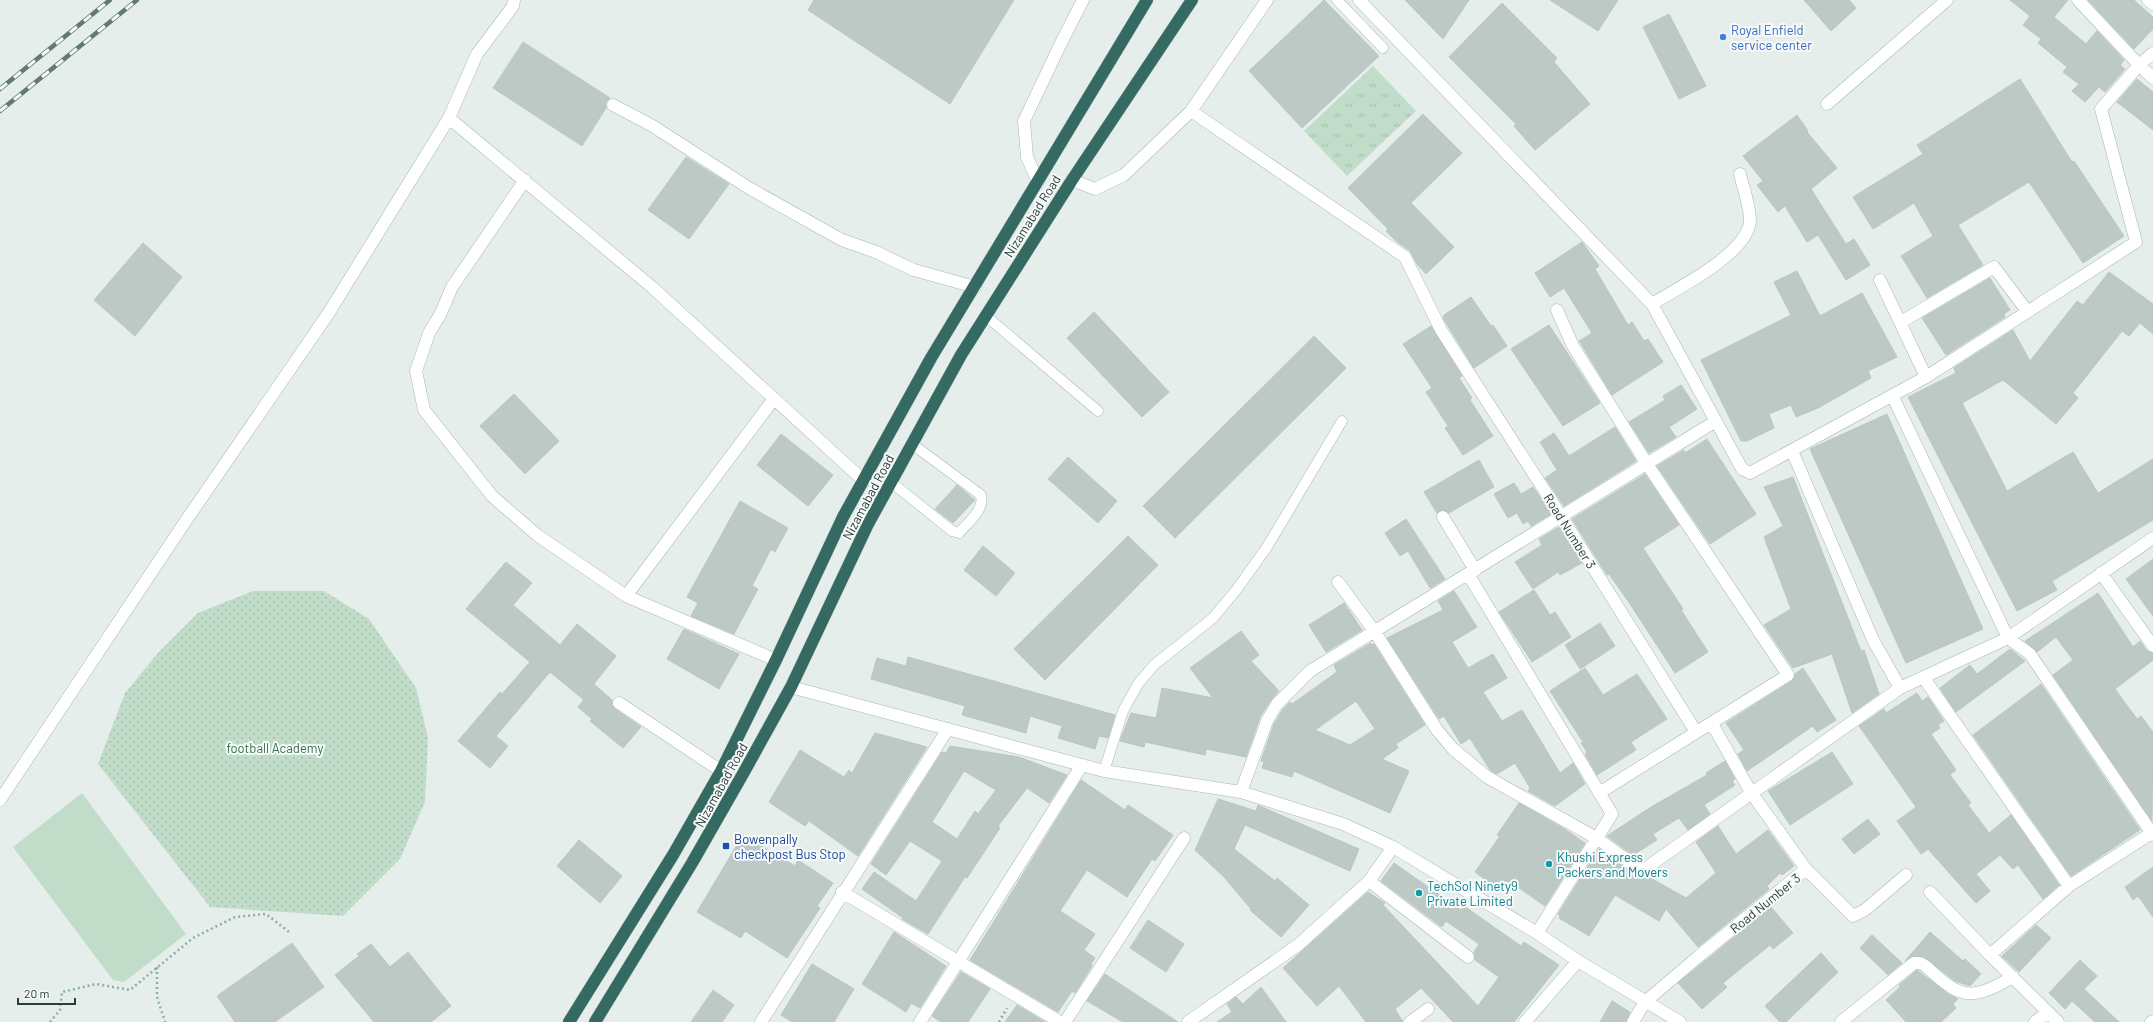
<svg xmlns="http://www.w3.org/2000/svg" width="2153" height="1022" font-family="Barlow,sans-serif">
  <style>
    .grass { fill: url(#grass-tufts) }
    .park { fill: url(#park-dots) }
    .pitch { fill: #c1ddca }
    .building { fill: #bcc9c4; stroke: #b9c7c2; fill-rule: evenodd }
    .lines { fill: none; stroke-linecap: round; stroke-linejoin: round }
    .lane-casing { stroke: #a9b6b2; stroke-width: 11 }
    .street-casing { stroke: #a9b6b2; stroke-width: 13 }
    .secondary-casing { stroke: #a5b9b3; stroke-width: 13 }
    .highway-casing { stroke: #c2c9c8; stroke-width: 13 }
    .path { stroke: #89afa5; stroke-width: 2.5; stroke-dasharray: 2 3; stroke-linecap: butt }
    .lane { stroke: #fff; stroke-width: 10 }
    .street { stroke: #fff; stroke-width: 12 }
    .secondary { stroke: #fff; stroke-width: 12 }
    .highway { stroke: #346a61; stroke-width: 12 }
    .rail-casing { stroke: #617a75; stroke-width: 4.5 }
    .rail { stroke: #f7faf9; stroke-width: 3; stroke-dasharray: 9; stroke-linecap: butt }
    .shop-dot { fill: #3f7fe0; stroke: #f7faf9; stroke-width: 1.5 }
    .transit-dot { fill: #1a4fb4; stroke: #f7faf9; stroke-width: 1.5 }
    .culture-dot { fill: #0f9aa8; stroke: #f7faf9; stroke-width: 1.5 }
    .labels { text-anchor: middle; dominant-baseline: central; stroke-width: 4; stroke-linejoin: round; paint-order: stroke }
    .shop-label { font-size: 13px; fill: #366cbe; stroke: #f7faf9; text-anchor: start }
    .street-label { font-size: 13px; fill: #263f39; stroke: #f7faf9 }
    .park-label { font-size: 13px; fill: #33734e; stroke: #f7faf9 }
    .transit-label { font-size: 13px; fill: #164399; stroke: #f7faf9; text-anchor: start }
    .culture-label { font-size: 13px; fill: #0d838f; stroke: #f7faf9; text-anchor: start }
  </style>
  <defs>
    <pattern id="grass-tufts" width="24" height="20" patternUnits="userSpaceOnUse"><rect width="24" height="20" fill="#c1ddca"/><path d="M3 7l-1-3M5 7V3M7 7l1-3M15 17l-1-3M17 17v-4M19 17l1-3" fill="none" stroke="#a6bfae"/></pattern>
    <pattern id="park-dots" width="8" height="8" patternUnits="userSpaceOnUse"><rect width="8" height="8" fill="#c1ddca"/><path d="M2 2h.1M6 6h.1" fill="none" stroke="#a6bfae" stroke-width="1.8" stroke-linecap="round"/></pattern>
  </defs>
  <rect width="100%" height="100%" fill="#e6eeeb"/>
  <path class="grass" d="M1373,66L1416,111L1347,176L1304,131Z"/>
  <path class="park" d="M253,591H324L369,619L416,688L428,738L425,802L400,859L343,916L210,907L98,764L125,693L159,652L198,613Z"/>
  <path class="pitch" d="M82,793L186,934L124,982L113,980L13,847Z"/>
  <path class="building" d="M814,0H1014L950,104L808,10Z
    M1324,0L1379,56L1302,128L1249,71Z
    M1405,0H1469L1443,39Z
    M1550,0H1618L1598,31Z
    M1804,0H1849L1856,8L1831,31Z
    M2010,0H2068L2054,17L2086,44L2097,31L2124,60L2120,65L2125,69L2105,92L2099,87L2085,102L2072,91L2079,84L2063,72L2067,67L2038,43L2041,39L2023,25L2030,16Z
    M2088,0H2134L2153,17V29L2134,49Z
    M1502,3L1557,58L1554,62L1590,104L1535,150L1514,126L1516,124L1449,57Z
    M1669,14L1706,86L1679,99L1643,27Z
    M523,42L610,98L606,102V108L582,146L493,88Z
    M2020,79L2072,162L2074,161L2124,236L2083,263L2029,182L1958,225L1983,265L1927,298L1901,256L1933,236L1914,203L1873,229L1853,197L1923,154L1917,145Z
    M2137,79L2153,92V130L2117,102Z
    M1423,114L1462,153L1411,203L1454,247L1426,274L1417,264L1410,251L1396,241L1386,231L1388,229L1348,188Z
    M1797,115L1808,131L1807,132L1837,168L1811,189L1846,244L1854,239L1870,265L1846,280L1818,235L1807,242L1785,206L1778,212L1757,185L1763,181L1743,156Z
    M686,157L729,184L689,239L648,210Z
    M1582,242L1599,266L1595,269L1628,325L1632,322L1644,341L1648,339L1663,362L1612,395L1580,342L1579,341L1592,333L1564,288L1550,297L1535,273Z
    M143,243L182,277L135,336L94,300Z
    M1797,271L1820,316L1862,293L1897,357L1868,371L1871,378L1818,408L1796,417L1791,405L1769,414L1774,428L1747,441H1741L1701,360L1791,315L1774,282Z
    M2109,272L2153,304V334L2140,323L2129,336L2122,331L2073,393L2078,398L2056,424L2003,380L1962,403L2007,491L2073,452L2098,493L2153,459V520L2052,581L2057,590L2017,611L1908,397L1956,373L1954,368L2013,330L2030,361L2077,301L2083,305Z
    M1990,278L2010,310L2004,314L2005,317L1946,355L1922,318Z
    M1471,297L1491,326L1493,325L1507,346L1474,368L1443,318L1444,315Z
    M1094,312L1169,392L1142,417L1067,338Z
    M1549,325L1600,403L1563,426L1511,349Z
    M1431,326L1462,376L1459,378L1472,398L1470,400L1493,436L1463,455L1445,428L1448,426L1426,392L1432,388L1403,344Z
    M1314,336L1346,368L1175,538L1143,506Z
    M1681,385L1697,409L1669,427L1676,437L1649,453L1629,422L1665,400L1663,396Z
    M514,394L559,441L525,474L480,426Z
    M1887,414L1983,629L1906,663L1810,449Z
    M1615,427L1636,461L1564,506L1545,478L1557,470L1540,442L1554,433L1569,456Z
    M781,434L833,475L808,506L757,465Z
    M1707,439L1756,514L1710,544L1657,466L1684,450L1685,453Z
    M1068,457L1117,501L1098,523L1048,479Z
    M1479,460L1494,487L1449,513L1443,510L1437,513L1424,492Z
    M1645,474L1679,525L1643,548L1683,609L1681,610L1708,652L1675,673L1628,601L1609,574L1607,575L1572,519Z
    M1793,477L1861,651L1864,650L1879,694L1852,713L1832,654L1793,668L1764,625L1791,609L1764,537L1783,526L1764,487Z
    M1514,483L1521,494L1533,487L1551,514L1531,526L1528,521L1523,524L1517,513L1508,518L1494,494Z
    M957,485L975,500L953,523L935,509Z
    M740,501L788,528L775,552L771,549L752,586L758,589L734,634L691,616L698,603L687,597Z
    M1406,519L1445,579L1430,588L1408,551L1400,556L1385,533Z
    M1559,527L1582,563L1560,575L1558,572L1533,589L1515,562L1542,545L1539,539Z
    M1128,536L1158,565L1045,680L1014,649Z
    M983,546L1015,573L996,596L964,570Z
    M2153,559V616L2126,579Z
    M506,562L532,583L513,605L560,645L577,624L616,656L594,684L612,700V706L615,709L641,727L623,748L590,721L592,719L578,707L584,700L550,672L496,736L508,746L490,768L458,741L500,692L502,694L530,662L466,609Z
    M1534,590L1550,615L1555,612L1571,637L1532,662L1499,612Z
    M1454,591L1477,627L1452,642L1468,668L1493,654L1507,678L1483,692L1502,721L1522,710L1560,773L1573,763L1585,784L1555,806L1528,791L1530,788L1515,763L1497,774L1490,770L1470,738L1461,744L1444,716L1439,719L1387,638L1443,610L1438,601Z
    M2098,593L2133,647L2140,641L2147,651L2153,653V660L2115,689L2137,719L2141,716L2153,732L2152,821L2053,675L2073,660L2056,637L2037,652L2025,641Z
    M1344,603L1362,630L1326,652L1309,625Z
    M1600,623L1615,646L1580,669L1565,645Z
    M684,629L739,654L719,689L667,659Z
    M1241,631L1259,655L1251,661L1279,691L1271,700L1260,717L1246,757L1206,749L1205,755L1145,742L1144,747L1120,741L1131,713L1156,718L1162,688L1213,698L1190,668Z
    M1371,643L1372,645L1374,644L1425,725L1396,744L1398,748L1382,759L1409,771L1390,813L1294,771L1292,777L1262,768L1264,761H1261L1274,724L1283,709L1290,702L1292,704L1337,672L1334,665ZM1356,701L1375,729L1350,745L1315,730Z
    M2010,649L2025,661L1956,712L1940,688L1970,665L1977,674Z
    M908,657L1115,715L1108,738L1099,736L1095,749L1058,738L1062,726L1030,716L1026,733L962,715L965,706L871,679L877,658L906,666Z
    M1585,668L1603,695L1637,674L1667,719L1631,742L1636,750L1597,775L1585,754L1587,752L1581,743L1583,742L1550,691Z
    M1803,668L1836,720L1817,732L1813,726L1747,771L1738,754L1744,750L1726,723L1792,681L1795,674Z
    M2041,684L2140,830L2071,876L1973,735Z
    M1917,693L1922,701L1928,697L1944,721L1938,725L1940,728L1931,734L1956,770L1950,775L1971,803L1968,805L1989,833L2011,815L2059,885L2043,899L2018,865L2013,869L2000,855L1976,874L1990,891L1976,903L1928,849L1921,854L1897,821L1916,807L1859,726L1884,709L1886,713Z
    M875,733L927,747L858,856L809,821L805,826L769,802L800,750L844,777L849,770L852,773Z
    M950,746L1019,757L1067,775L1049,803L1027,788L998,826L1000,828L967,878L965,877L928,934L902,919L903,918L862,889L874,872L916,901L942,861L910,841L886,875L871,864L942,752L946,753ZM964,771L996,790L978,814L975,811L957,839L932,822Z
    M1832,752L1853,784L1790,825L1768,791Z
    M1725,761L1735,779L1732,781L1735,785L1704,805L1710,814L1688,830L1679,818L1653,834L1657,840L1633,855L1607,836L1651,807L1707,775L1706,773Z
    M1081,780L1125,810L1128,805L1173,835L1155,861L1152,859L1127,897L1087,870L1060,911L1095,934L1084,950L1095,958L1091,964L1092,966L1075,993L1072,991L1058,1012L970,960Z
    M1218,799L1256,811L1258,805L1262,807L1359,849L1350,871L1245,825L1234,849L1275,881L1277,878L1309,905L1281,937L1250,910L1251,909L1224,877L1195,850Z
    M1519,803L1563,828L1585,843L1545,906L1509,881L1502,892L1475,872L1500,836L1497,835Z
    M1868,819L1880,834L1854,854L1842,839Z
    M1718,826L1736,854L1768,830L1794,866L1782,875L1780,873L1767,886L1769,889L1698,947L1666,909L1659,921L1615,895L1589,936L1559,918L1560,916L1558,914L1599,849L1638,877L1642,878L1647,876L1686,898L1716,873L1696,842Z
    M743,835L795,866L798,860L833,883L817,906L820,908L787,958L745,931L741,938L697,912Z
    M579,840L622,876L600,903L557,866Z
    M1394,863L1461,910L1464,906L1521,946L1524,942L1559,965L1514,1022H1453L1421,988L1395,1009L1403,1022H1366L1339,986L1317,1006L1283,968L1368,892L1385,903L1383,905L1478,1006L1499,977L1475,960L1474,952L1479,944L1446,921L1442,927L1381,881Z
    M2153,867V917L2138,896L2133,900L2125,887Z
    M1771,907L1793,933L1773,949L1770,945L1723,983L1727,987L1702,1009L1678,983Z
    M1148,920L1184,944L1166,972L1130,948Z
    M2036,925L2051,938L2019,972L2002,956Z
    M894,932L946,966L920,1008L911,1003L906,1012L862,984Z
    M1930,932L1963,961L1965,959L1981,974L1970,986L1955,981L1924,957L1913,956L1905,961Z
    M1872,935L1902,963L1888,975L1860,948Z
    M292,943L324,987L275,1022H235L217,996Z
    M371,944L390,967L408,952L451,1006L431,1022H374L335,975L359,956L357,954Z
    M1821,953L1838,972L1786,1022H1780L1765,1006Z
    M2080,960L2097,976L2084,989L2119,1022H2095L2072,1001L2065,1009L2049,993Z
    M812,964L854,989L834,1022H792L781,1015Z
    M1917,970L1947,993L1958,999L1953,1004L1956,1008L1941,1022H1906L1886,1000L1900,987L1899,985Z
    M961,972L990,989L968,1022H941L932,1016Z
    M1105,974L1178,1022H1123L1087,1001Z
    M1261,987L1286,1022H1217L1232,1012L1227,1004L1236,997L1243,1004Z
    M713,990L734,1005L722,1022H691Z
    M1612,1001L1630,1012L1626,1022H1600Z
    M1017,1005L1045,1022H1005Z"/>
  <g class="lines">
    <g class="lane-casing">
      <path id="lane" d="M1337,0L1383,48
        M986,316L1098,411
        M891,482L952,531L959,533C968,522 985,510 981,495L912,444
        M1104,771L1123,711L1138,684L1154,665L1213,618L1237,589L1267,547L1342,421"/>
    </g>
    <g class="street-casing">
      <path id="street" d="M1359,0L1652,304L1742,469L1750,473L1926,377L2136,242L2101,109L2139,65L2153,53
        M2078,0L2139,65L2153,78
        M2148,0L2153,4
        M1827,104L1947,0
        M613,105L651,125L749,188L842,240L876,252L914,270L975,287
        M1191,111L1405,257L1441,330L1561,516L1696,732
        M449,118L653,288L864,481
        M525,180L452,287L441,313L429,333L416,371L424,410L492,496L537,535L626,596L776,660
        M1072,180L1095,189L1124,175L1191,111L1267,0
        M1038,182L1027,157L1024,121L1061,43L1083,0
        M1880,280L1926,377
        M1652,304C1678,288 1749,253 1750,220C1750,207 1743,187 1740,174
        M1557,310L1573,346L1647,464L1788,675L1599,793
        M1901,322L1994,267L2027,311
        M1893,397L2008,638L2030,654L2153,835
        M1792,451L1873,640L1900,688
        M1443,517L1475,570
        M2101,573L2153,646
        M1468,574L1612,814L1537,933
        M1338,582L1375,632L1437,730L1453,749L1487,777L1598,839L1642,871L1900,688L2008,638L2153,538
        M626,596L773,400
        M1923,677L2069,886
        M619,703L721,771
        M1712,724L1752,794L1806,869L1853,916L1865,910L1906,875
        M1241,792L1267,721L1277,704L1310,671L1716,421
        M0,800L185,522L328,314L449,118L477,54L513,6L514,0
        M1369,881L1468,957
        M842,892L1060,1022
        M1930,892L1990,955L2058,1022
        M1990,955L2069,886L2153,832
        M761,1022L948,729
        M920,1022L1082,765
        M1065,1022L1184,838
        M1188,1022L1298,945L1369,881L1393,847
        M1410,1022L1428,1009
        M1525,1022L1578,961
        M1633,1022L1645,1002L1699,956L1806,869
        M1841,1022L1914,963C1921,962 1925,965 1930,970C1963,1001 1974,999 2013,977
        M2035,1022L2048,1012
        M2151,1022L2153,1021"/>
    </g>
    <g class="secondary-casing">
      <path id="secondary" d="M791,687L1104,771L1241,792L1343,824L1393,847L1537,933L1578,961L1680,1022"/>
    </g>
    <g class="highway-casing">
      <path id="highway" d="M569,1022L673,855L721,771L776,660L843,517L931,358L1147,0
        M595,1022L692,863L744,772L791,687L868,524L961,355L1072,180L1192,0"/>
    </g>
    <path class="path" d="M157,967V997L165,1022
      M50,1022L60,1010L62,992L96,984L130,990L193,938L235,917L266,914L289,932
      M999,1022L1007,1008"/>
    <use href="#lane" class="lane"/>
    <use href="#street" class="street"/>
    <use href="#secondary" class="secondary"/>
    <use href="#highway" class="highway"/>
    <g class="rail-casing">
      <path id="rail" d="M0,89L110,0
        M0,111L137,0"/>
    </g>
    <use href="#rail" class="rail"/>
  </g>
  <circle class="shop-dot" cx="1723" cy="37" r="4"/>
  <rect class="transit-dot" x="722" y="842" width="8" height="8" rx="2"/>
  <g class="culture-dot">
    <circle cx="1549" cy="864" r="4"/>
    <circle cx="1419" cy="893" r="4"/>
  </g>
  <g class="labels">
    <g class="shop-label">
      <text x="1731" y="30">Royal Enfield<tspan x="1731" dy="15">service center</tspan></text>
    </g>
    <g class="street-label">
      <text transform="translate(1032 216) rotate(-58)">Nizamabad Road</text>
      <text transform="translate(868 497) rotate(-62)">Nizamabad Road</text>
      <text transform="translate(1570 531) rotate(58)">Road Number 3</text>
      <text transform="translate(721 785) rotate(-61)">Nizamabad Road</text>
      <text transform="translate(1765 903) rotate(-39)">Road Number 3</text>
    </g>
    <g class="park-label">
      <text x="275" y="748">football Academy</text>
    </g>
    <g class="transit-label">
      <text x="734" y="839">Bowenpally<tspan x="734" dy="15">checkpost Bus Stop</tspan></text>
    </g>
    <g class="culture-label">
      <text x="1557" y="857">Khushi Express<tspan x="1557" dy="15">Packers and Movers</tspan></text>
      <text x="1427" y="886">TechSol Ninety9<tspan x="1427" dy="15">Private Limited</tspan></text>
    </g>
  </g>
  <path d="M18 998v6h57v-6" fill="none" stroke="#263f39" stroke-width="2"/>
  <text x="24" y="998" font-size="12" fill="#263f39" stroke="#f7faf9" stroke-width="3" paint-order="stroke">20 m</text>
</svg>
